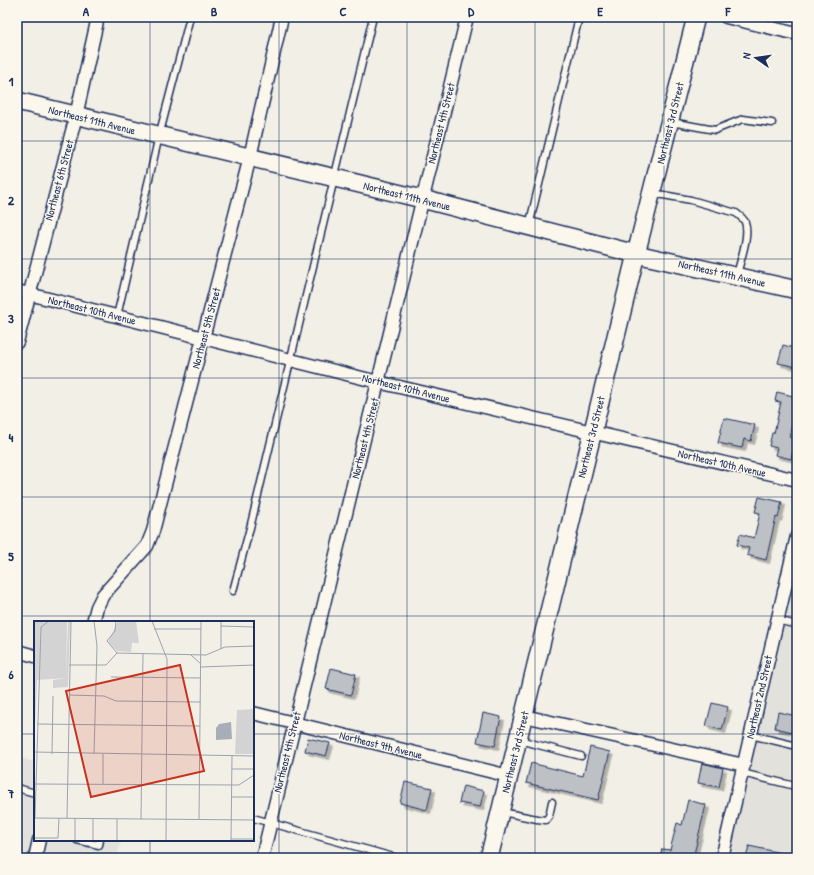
<svg xmlns="http://www.w3.org/2000/svg" width="814" height="875" font-family="'Patrick Hand',sans-serif">
  <style>
    .built { fill: #e2e1dc }
    .building { fill: #bdc0c4; stroke: #1b2f5e; filter: url(#shadow) }
    .lines { fill: none; stroke-linecap: round; stroke-linejoin: round }
    .lane-casing { stroke: #1b2f5e; stroke-width: 9 }
    .street-casing { stroke: #1b2f5e; stroke-width: 15 }
    .secondary-casing { stroke: #1b2f5e; stroke-width: 20 }
    .lane { stroke: #fbf7ec; stroke-width: 6 }
    .street { stroke: #fbf7ec; stroke-width: 12 }
    .secondary { stroke: #fbf7ec; stroke-width: 17 }
    .grid { fill: none; stroke: #1b2f5e; stroke-width: 1; stroke-opacity: 0.55 }
    .labels { text-anchor: middle; dominant-baseline: central; stroke-width: 3; stroke-linejoin: round; paint-order: stroke }
    .street-label { font-size: 11px; fill: #1b2f5e; stroke: #fbf7ec }
    .inset-road { fill: none; stroke: #9ca2b0; stroke-width: 1 }
    .view { fill: #c8321e; fill-opacity: 0.15; stroke: #c8321e; stroke-width: 2 }
    .inset-edge { fill: none; stroke: #1b2f5e; stroke-width: 2 }
    .neatline { fill: none; stroke: #1b2f5e; stroke-width: 1.5 }
    .grid-label { font-size: 13px; text-anchor: middle; font-weight: bold; fill: #1b2f5e }
  </style>
  <defs>
    <filter id="shadow"><feDropShadow dx="3.5" dy="3.5" stdDeviation="0" flood-color="#0004"/></filter>
  </defs>
  <rect width="100%" height="100%" fill="#f2efe6"/>
  <filter id="ink" filterUnits="userSpaceOnUse"><feTurbulence type="fractalNoise" baseFrequency=".025" numOctaves="2"/><feDisplacementMap in="SourceGraphic" scale="8" xChannelSelector="R" yChannelSelector="G"/><feConvolveMatrix kernelMatrix="1 2 1 2 8 2 1 2 1" color-interpolation-filters="sRGB"/></filter>
  <g filter="url(#ink)">
    <path class="built" d="M797,565V858H729Z
      M17,757L35,762V829L28,858L17,857Z
      M46,840H121L117,858H41Z"/>
    <path class="building" d="M783,345L797,349V367L778,363Z
      M777,392L793,396L792,403L797,404L789,437L796,439L791,459L775,455L777,448L769,446L772,433H774L781,402L775,401Z
      M724,418L755,425L751,441L744,439L742,448L718,443Z
      M759,497L782,502L778,518L776,517L766,560L747,555L749,548L737,545L740,534L754,538L760,513L755,512Z
      M331,668L356,674L351,695L326,689Z
      M712,703L728,707L722,730L706,726Z
      M778,712L797,716V733L775,728Z
      M483,713L501,717L495,746L477,742Z
      M308,738L330,743L326,756L305,751Z
      M590,747L610,752L598,800L526,783L531,763L583,776Z
      M702,763L723,768L719,787L698,783Z
      M405,782L432,788L427,810L400,803Z
      M463,786L484,791L480,807L459,803Z
      M688,800L706,805L693,858H660L662,849L670,850L677,823L682,825Z
      M749,846L786,854L785,858H746Z"/>
    <g class="lines">
      <g class="lane-casing">
        <path id="lane" d="M671,122L715,130L743,119L772,123
          M652,193L691,200L736,213C740,216 743,218 745,222C750,235 740,261 737,275
          M529,226L579,17
          M117,316L159,136L190,17
          M233,591L251,524L373,17
          M777,620L797,625
          M751,735L797,746
          M519,740L581,756
          M742,773L791,785L797,788
          M17,788L35,793
          M502,812L537,819L546,820L549,816L552,802
          M253,818L397,858
          M77,840L99,845L100,840"/>
      </g>
      <g class="street-casing">
        <path id="street" d="M726,17L797,34
          M17,291L378,382L797,480
          M17,342L76,116L98,17
          M93,622L97,607L103,595L147,546L153,531L250,157L282,17
          M17,651L35,656
          M253,713L509,776
          M524,716L744,765
          M35,858L39,840
          M262,858L467,17
          M722,858L797,536"/>
      </g>
      <g class="secondary-casing">
        <path id="secondary" d="M17,101L422,199L636,254L797,290
          M489,858L636,254L696,17"/>
      </g>
      <use href="#lane" class="lane"/>
      <use href="#street" class="street"/>
      <use href="#secondary" class="secondary"/>
    </g>
  </g>
  <path class="grid" d="M150,17V622M279,17V858M407,17V858M535,17V858M664,17V858M17,141H797M17,259H797M17,378H797M17,497H797M17,616H797M17,734H35M253,734H797M150,840V858"/>
  <g class="labels">
    <g class="street-label">
      <text transform="translate(92 120) rotate(14)">Northeast 11th Avenue</text>
      <text transform="translate(441 123) rotate(-76)">Northeast 4th Street</text>
      <text transform="translate(670 123) rotate(-76)">Northeast 3rd Street</text>
      <text transform="translate(59 180) rotate(-75)">Northeast 6th Street</text>
      <text transform="translate(407 196) rotate(14)">Northeast 11th Avenue</text>
      <text transform="translate(722 273) rotate(13)">Northeast 11th Avenue</text>
      <text transform="translate(92 310) rotate(14)">Northeast 10th Avenue</text>
      <text transform="translate(206 328) rotate(-75)">Northeast 5th Street</text>
      <text transform="translate(406 388) rotate(14)">Northeast 10th Avenue</text>
      <text transform="translate(591 437) rotate(-76)">Northeast 3rd Street</text>
      <text transform="translate(365 438) rotate(-76)">Northeast 4th Street</text>
      <text transform="translate(722 463) rotate(13)">Northeast 10th Avenue</text>
      <text transform="translate(759 697) rotate(-77)">Northeast 2nd Street</text>
      <text transform="translate(381 745) rotate(14)">Northeast 9th Avenue</text>
      <text transform="translate(287 752) rotate(-76)">Northeast 4th Street</text>
      <text transform="translate(515 752) rotate(-76)">Northeast 3rd Street</text>
    </g>
  </g>
  <g transform="translate(34 621)">
    <rect width="220" height="220" fill="#f2efe6"/>
    <path d="M0,0H33L32,57L3,59L0,130ZM34,0H36L34,66L19,67V59L32,57ZM84,0H102L105,22H98L97,31L83,30L74,21ZM220,88V133H201L203,89Z" fill="#d2d3d2"/>
    <path d="M197,101L198,118L182,119V107L185,103Z" fill="#a9adb7"/>
    <path class="inset-road" d="M60,0L63,25L60,133M82,0L81,10L73,20L83,32M118,0L133,38L132,220M187,0V28M187,5L220,6M120,8H167M83,32L172,34L191,26L220,25M157,34L167,43M35,44H72L83,32M167,46L220,44M77,56L167,57M35,74L70,75L82,80L166,81M3,103L166,105M0,131L220,135M18,133L19,75M69,133V163M198,148H220M0,163L205,164L220,154M198,176H220M0,197L220,199M1,197L7,6L15,0M33,197L37,0M41,197V220M83,198V220M107,198L109,32M165,198L167,0M0,217H24L25,197M197,218H220M59,220V198M197,220L198,135"/>
    <path class="view" d="M146,44L170,150L57,176L32,70Z"/>
    <rect width="220" height="220" class="inset-edge"/>
  </g>
  <rect width="814" height="875" fill="none" stroke="#fbf7ec" stroke-width="44"/>
  <g transform="translate(756 58) rotate(283)" stroke="#fbf7ec" stroke-width="3" paint-order="stroke">
  <path d="M0-3L7 15L0 10L-7 15Z" fill="#1b2f5e"/>
  <text y="-6" font-size="11" font-weight="bold" text-anchor="middle" fill="#1b2f5e">N</text>
  </g>
  <rect x="22" y="22" width="770" height="831" class="neatline"/>
  <g class="grid-label">
    <text x="86" y="16">A</text>
    <text x="214" y="16">B</text>
    <text x="343" y="16">C</text>
    <text x="471" y="16">D</text>
    <text x="600" y="16">E</text>
    <text x="728" y="16">F</text>
    <text x="11" y="86">1</text>
    <text x="11" y="205">2</text>
    <text x="11" y="323">3</text>
    <text x="11" y="442">4</text>
    <text x="11" y="561">5</text>
    <text x="11" y="679">6</text>
    <text x="11" y="798">7</text>
  </g>
</svg>
